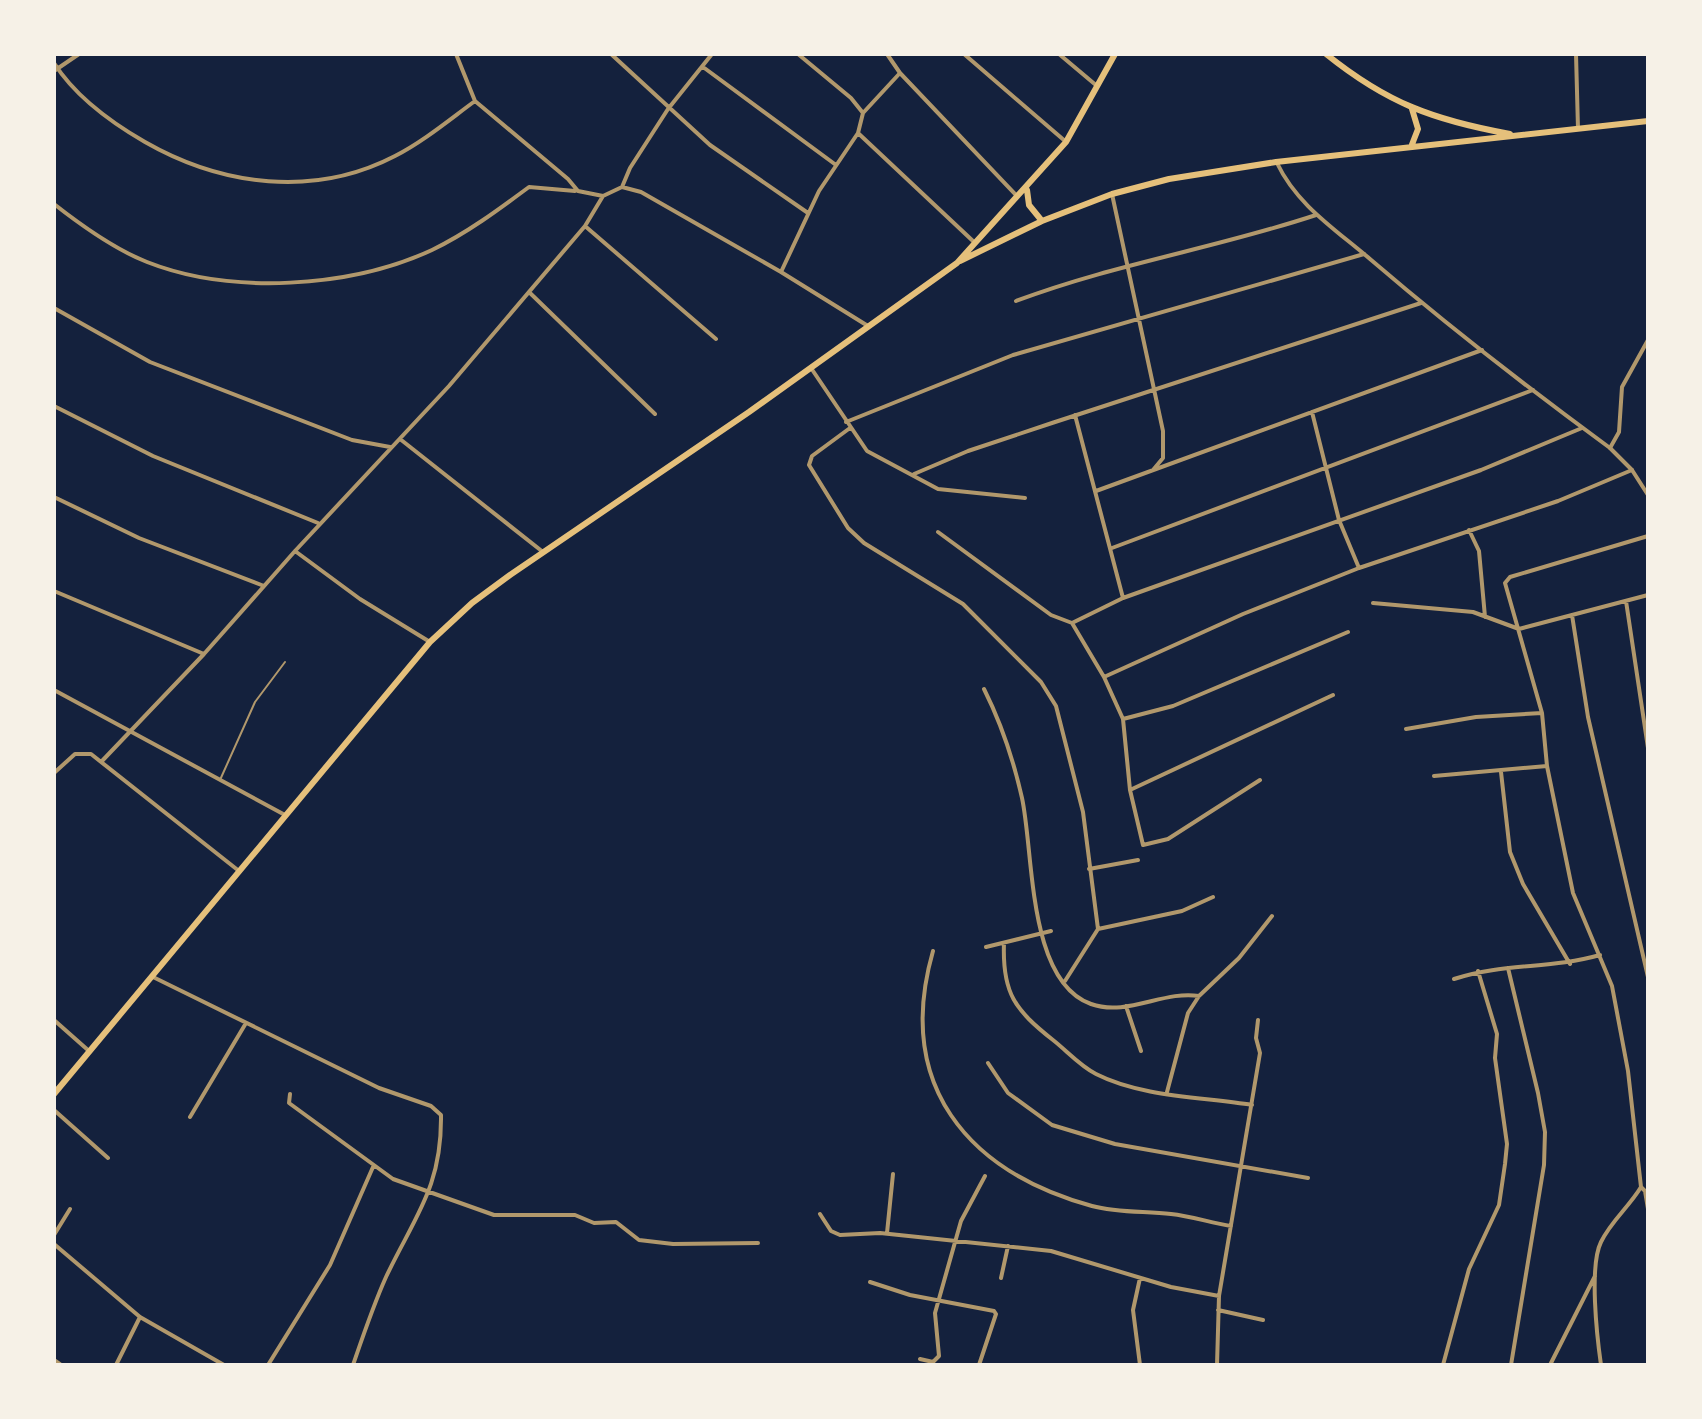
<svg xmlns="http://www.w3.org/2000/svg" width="1702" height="1419" font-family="'Roboto Serif',serif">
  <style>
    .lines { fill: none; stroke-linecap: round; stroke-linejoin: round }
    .service { stroke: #b1986c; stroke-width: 2 }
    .minor { stroke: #b1986c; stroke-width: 4 }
    .tertiary { stroke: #b1986c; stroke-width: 4 }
    .trunk { stroke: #e5c07b; stroke-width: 6 }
  </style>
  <rect width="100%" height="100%" fill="#14213d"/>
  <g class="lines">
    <path class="service" d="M220,780L255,702L285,662"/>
    <path class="minor" d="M456,54L475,101
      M611,54L710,145L808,213
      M798,54L851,98L863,113
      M887,54L900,73L1017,196
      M964,54L1065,141
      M1059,54L1097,86
      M1576,54L1578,129
      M54,63C75,96 112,123 145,142C222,186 314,198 395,156C424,141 449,120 475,101L568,179L578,191L603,196L622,187L641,192L781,272L868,326
      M703,67L836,165
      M54,71L79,54
      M858,133L974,242
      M622,187L630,168L668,109L712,54
      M1112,194L1163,431V458L1153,470
      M54,204C82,226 114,249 147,262C231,295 350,288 432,250C467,233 498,210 529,187L575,191
      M585,226L716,339
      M781,272L819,191L858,133L863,113L900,73
      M530,293L655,414
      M1016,301C1114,264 1217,248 1316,215
      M54,308L150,362L352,440L390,447
      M811,368L867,451L938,489L1025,498
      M54,406L153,456L318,523
      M1312,412L1339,520L1359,568
      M1075,415L1123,598
      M846,422L1013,355L1364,254
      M850,428L812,456L809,465L848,528L864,543L963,604L1041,682L1056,706L1083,812L1098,929L1182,911L1213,897
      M400,439L543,552
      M1610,448L1619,432L1622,387L1648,340
      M914,474L968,451L1052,423L1421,303
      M1096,491L1482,350
      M54,497L139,538L264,586
      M1469,530L1479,551L1485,617
      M938,532L1051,615L1072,623L1104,677L1123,719L1130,790L1143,845L1168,839L1260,780
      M1648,536L1510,577L1505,583L1542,713L1547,766L1573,893L1612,986L1628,1071L1641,1187L1645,1191L1648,1209
      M1112,548L1533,390
      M295,551L360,599L430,642
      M54,591L204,654
      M1626,601L1648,748
      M1373,603L1473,612L1519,629L1648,595
      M1572,615L1588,717L1648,977
      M1072,623L1123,598L1481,470L1582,428
      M1104,677L1243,614L1359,568L1558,501L1632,470
      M984,689C1002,725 1013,758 1022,798C1034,853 1027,981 1091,1004C1127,1017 1164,990 1199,996
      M54,690L285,815
      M1123,719L1173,706L1348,632
      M1406,729L1476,717L1542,713
      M102,761L204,654L295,551L449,386L585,226L603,196
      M1501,772L1510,852L1523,884L1570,964
      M54,773L75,754H91L239,871
      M1434,776L1547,766
      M1130,790L1333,695
      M1089,869L1138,860
      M1004,943C1002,993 1015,1010 1053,1040C1067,1051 1080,1066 1096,1074C1141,1097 1203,1097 1252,1105
      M986,947L1051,931
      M933,951C895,1084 966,1171 1092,1206C1118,1213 1145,1211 1171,1214C1191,1216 1211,1223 1231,1226
      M1508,968L1538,1093L1545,1132L1544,1165L1511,1365
      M153,977L379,1088L431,1106L441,1115C442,1187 415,1216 386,1277C373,1306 363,1336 353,1365
      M1454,979C1502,963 1551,969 1600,955
      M1065,981L1098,929
      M1126,1006L1141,1051
      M54,1020L89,1051
      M988,1063L1008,1093L1052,1125L1115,1144L1308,1178
      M1167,1092L1188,1013L1199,996L1239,958L1272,916
      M290,1094L289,1103L393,1179L494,1215H575L594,1223L616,1222L639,1240L673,1244L758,1243
      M54,1110L108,1158
      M190,1117L246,1023
      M820,1214L831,1231L840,1235L880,1233L1051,1251L1171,1287L1219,1296
      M1648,1222V1254
      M887,1233L893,1174
      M54,1235L70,1209
      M54,1244L140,1317L224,1365
      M1001,1278L1008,1246
      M1140,1278L1133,1310L1140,1365
      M870,1282L910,1295L994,1311L996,1314L979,1365
      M1218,1310L1263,1320
      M920,1359L933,1362L939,1356L935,1313L961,1221L985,1176
      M54,1360L61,1365
      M116,1365L140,1317
      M268,1365L330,1265L373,1167
      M1217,1365L1219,1296L1260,1053L1256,1038L1258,1020
      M1443,1365L1469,1269L1499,1205L1505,1164L1507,1144L1495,1058L1497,1034L1478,971
      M1550,1365L1595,1276
      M1601,1365C1597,1337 1589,1266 1601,1242C1611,1221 1629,1207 1641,1187"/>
    <path class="tertiary" d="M1277,163C1297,205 1335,229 1370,259C1447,325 1528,388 1610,448L1632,470L1648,495"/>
    <path class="trunk" d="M1326,54C1387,103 1433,120 1510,134
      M1411,147L1418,129L1412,109
      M1027,190L1029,205L1042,221
      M960,261L1042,221L1112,194L1169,179L1276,162L1648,121
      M54,1094L430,642L472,603L510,575L749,412L957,263L1066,142L1115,54"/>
  </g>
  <rect width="1702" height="1419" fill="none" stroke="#f6f1e7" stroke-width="112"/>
</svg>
